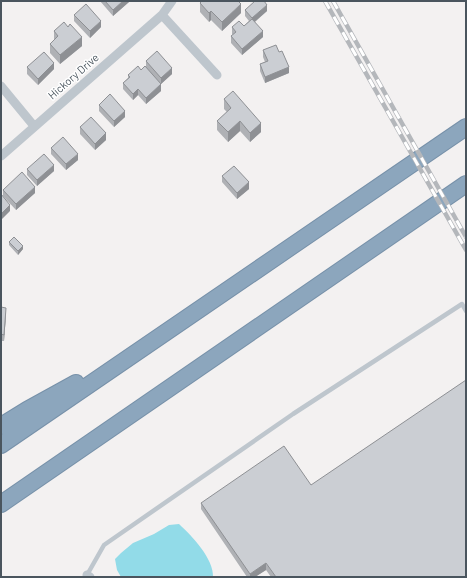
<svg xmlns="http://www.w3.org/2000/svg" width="467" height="578" font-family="Barlow,sans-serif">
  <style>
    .water { fill: #92dbe8 }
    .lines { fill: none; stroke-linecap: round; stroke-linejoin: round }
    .motorway-casing { stroke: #7791a9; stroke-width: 18 }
    .service { stroke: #bec6cd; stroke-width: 4.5 }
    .minor { stroke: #bec6cd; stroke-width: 9 }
    .motorway { stroke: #8ca6bd; stroke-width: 16 }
    .rail-casing { stroke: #b4b7bb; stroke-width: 4.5 }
    .rail { stroke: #fff; stroke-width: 3; stroke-dasharray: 9; stroke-linecap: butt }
    .wall { fill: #afb1b5 }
    .shaded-wall { fill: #8e9094 }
    .building { fill: #cbced3; stroke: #8e9094 }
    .labels { text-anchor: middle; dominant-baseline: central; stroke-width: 3; stroke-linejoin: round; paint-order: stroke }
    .street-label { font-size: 11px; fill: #4a555e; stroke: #fff }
  </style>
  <rect width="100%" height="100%" fill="#f3f1f1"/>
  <path class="water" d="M179,524C192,536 214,559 213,577H121L117,570L115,559L121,553L133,543L154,534L169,525Z"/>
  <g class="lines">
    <g class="motorway-casing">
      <path id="motorway" d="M1,426L27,410L76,383
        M1,445L466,127
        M1,504L466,184"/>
    </g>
    <path class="service" d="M87,575L104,545L293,414L462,304L466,311"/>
    <path class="minor" d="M162,15L217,75
      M1,86L34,126
      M1,156L162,15L172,1
      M87,575L90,577"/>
    <use href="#motorway" class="motorway"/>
    <g class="rail-casing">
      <path id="rail" d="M325,1L466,250
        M333,1L466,237"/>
    </g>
    <use href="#rail" class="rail"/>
  </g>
  <path class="wall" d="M100,1H129V2L113,16Z
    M200,3L241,13L222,31L211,20L209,22L200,12Z
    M245,10L267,11L255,22L263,37L242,55L231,43V36L233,35L232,34V27L244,26L249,21L245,16Z
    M74,15L101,27L90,38L74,21Z
    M68,27L82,46L60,64L50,53V44L54,40V31Z
    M263,50L279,52L289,73L265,83L260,71V64L265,62L263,57Z
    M146,61L172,74L161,84V91L146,104L138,95L133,100L123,89V83L128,78V75L141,70L146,67Z
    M27,67L54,69L38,85L27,74Z
    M224,99L261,132L250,142L240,131L228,142L217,130V121L227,112L224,109Z
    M99,105L125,117L114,127L99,111Z
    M80,127L106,140L95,150L80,134Z
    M51,148L78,160L66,170L51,154Z
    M27,169L54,171L37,186L27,175Z
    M222,176L249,189L237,199L222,182Z
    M3,190L35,193L16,210L3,196Z
    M9,242L23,249L18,255L9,245Z
    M1,307L6,314L4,341H1Z
    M311,485L466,577H271L266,570L255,577H247L201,509V503Z"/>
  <path class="shaded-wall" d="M123,1H129V2L113,16V10Z
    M241,4V13L222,31V22Z
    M267,5V11L252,24V18Z
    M211,11V20L209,22V13Z
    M101,21V27L90,38V31Z
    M263,31V37L242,55V49Z
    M82,37V46L60,64V55Z
    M54,63V69L38,85V79Z
    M289,67V73L265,83V77Z
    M172,68V74L161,84V78Z
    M161,84V91L146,104V98Z
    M138,89V95L133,100V94Z
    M125,111V117L114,127V121Z
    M240,121V131L228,142V132Z
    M261,123V132L250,142V133Z
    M106,133V140L95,150V144Z
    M78,154V160L66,170V164Z
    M54,165V171L37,186V180Z
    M249,182V189L237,199V193Z
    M35,187V193L16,210V204Z
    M10,205V211L1,220V214Z
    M23,246V249L18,255V251Z
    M6,308V314L4,341V335Z
    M266,563V570L255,577H250V574Z"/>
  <path class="building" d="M105,1H123L113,10Z
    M202,1H238L241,4L222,22L211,11L209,13L200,3Z
    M255,1H264L267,5L252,18L245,10Z
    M86,4L101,21L90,31L74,15Z
    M252,19L263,31L242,49L231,36L236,32L232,27L239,21L244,26Z
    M64,22L68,27L70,24L82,37L60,55L50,44L58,36L54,31Z
    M276,45L279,52L282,51L289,67L265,77L260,64L268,61L263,50Z
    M157,51L172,68L161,78L146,61Z
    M44,52L54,63L38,79L27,67Z
    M138,66L141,70L145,66L161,84L146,98L138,89L133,94L123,83L130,77L128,75Z
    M233,91L261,123L250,133L240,121L228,132L217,121L231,108L224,99Z
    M110,94L125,111L114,121L99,105Z
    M91,117L106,133L95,144L80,127Z
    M63,137L78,154L66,164L51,148Z
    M44,154L54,165L37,180L27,169Z
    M234,166L249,182L237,193L222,176Z
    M22,172L35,187L16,204L3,190Z
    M1,194L10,205L1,214Z
    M14,237L23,246L18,251L9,242Z
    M1,307L6,308L4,335L1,334Z
    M466,380V577H276L266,563L250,574L201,503L284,446L311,485Z"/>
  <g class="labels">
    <g class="street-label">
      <text transform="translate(73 76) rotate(-41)">Hickory Drive</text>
    </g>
  </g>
  <rect width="467" height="578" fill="none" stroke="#4a555e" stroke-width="4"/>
</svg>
